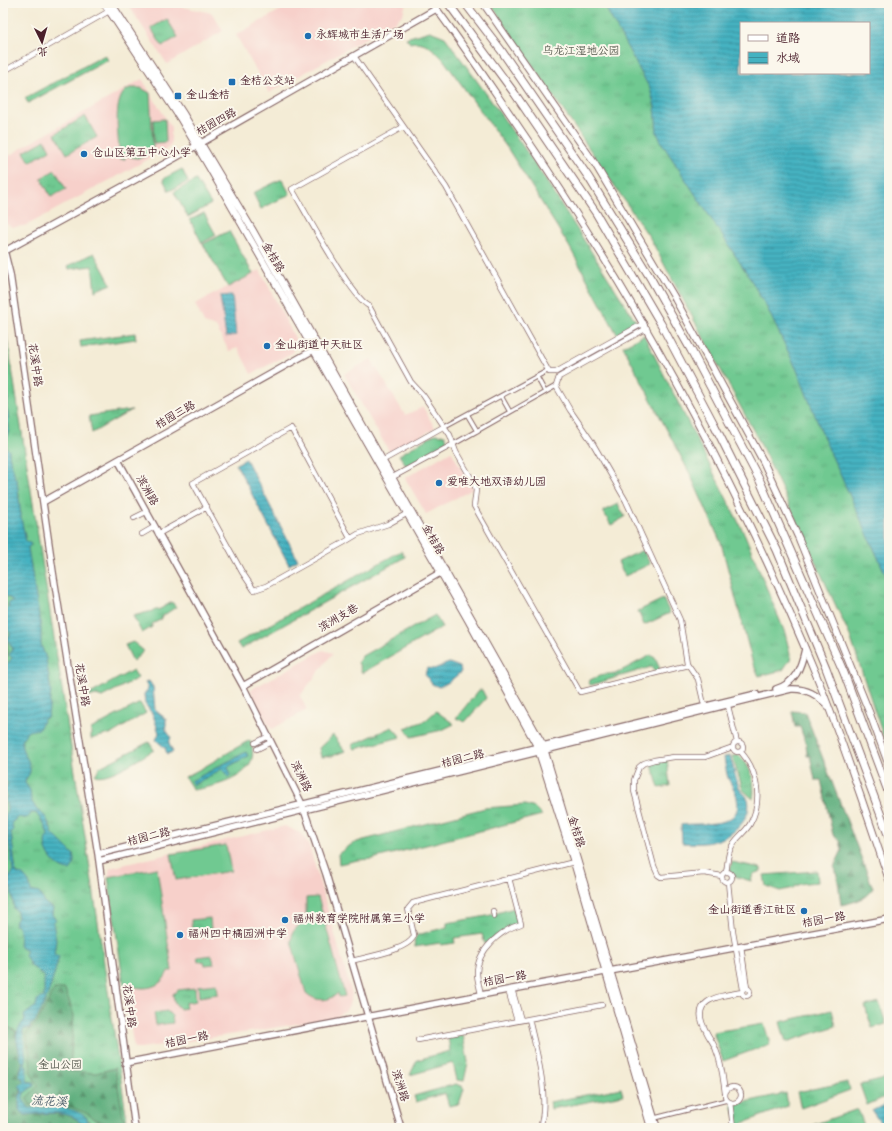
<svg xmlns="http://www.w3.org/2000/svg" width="892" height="1131" font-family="'Gochi Hand','LXGW WenKai TC',sans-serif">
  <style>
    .built { fill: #f7d0ca }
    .grass { fill: url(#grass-tufts); stroke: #5c745e }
    .forest { fill: url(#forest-firs); stroke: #526653 }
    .pitch { fill: #6fc991; stroke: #5c745e }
    .water { fill: url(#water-rules); stroke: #476876; fill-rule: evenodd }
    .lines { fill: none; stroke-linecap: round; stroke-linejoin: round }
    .pedestrian-casing { stroke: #866767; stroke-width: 5.5 }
    .minor-casing { stroke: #866767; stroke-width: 6 }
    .tertiary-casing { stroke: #866767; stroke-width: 8 }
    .secondary-casing { stroke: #866767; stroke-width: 8 }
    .trunk-casing { stroke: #866767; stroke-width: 9 }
    .pedestrian { stroke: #fff; stroke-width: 3.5 }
    .minor { stroke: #fff; stroke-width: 4.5 }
    .tertiary { stroke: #fff; stroke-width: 5.5 }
    .secondary { stroke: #fff; stroke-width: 6 }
    .trunk { stroke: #fff; stroke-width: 7 }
    .poi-dot { fill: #1f6fb2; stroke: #fbf7ec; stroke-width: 1.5 }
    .labels { text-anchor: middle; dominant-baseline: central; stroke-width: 4; stroke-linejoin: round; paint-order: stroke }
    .poi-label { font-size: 11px; fill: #4a1f2b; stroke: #fbf7ec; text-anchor: start }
    .park-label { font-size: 11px; fill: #575a4f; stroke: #fbf7ec }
    .street-label { font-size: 11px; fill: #4a1f2b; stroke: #fbf7ec }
    .water-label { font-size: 12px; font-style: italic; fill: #485a67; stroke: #fbf7ec }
  </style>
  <defs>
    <pattern id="grass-tufts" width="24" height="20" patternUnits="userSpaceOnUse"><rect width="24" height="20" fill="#6fc991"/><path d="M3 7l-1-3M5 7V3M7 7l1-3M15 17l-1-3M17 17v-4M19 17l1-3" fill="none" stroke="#62ac7d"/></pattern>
    <pattern id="forest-firs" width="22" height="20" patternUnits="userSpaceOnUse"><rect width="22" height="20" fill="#5bad7b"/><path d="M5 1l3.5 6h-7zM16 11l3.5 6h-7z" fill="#4d8c65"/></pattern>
    <pattern id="water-rules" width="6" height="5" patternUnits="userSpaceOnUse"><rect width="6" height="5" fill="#44b2c1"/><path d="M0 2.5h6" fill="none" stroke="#3b909d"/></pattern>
  </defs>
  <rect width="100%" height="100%" fill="#fbf7ec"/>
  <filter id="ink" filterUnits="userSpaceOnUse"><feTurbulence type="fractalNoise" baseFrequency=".025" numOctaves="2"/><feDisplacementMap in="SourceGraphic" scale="8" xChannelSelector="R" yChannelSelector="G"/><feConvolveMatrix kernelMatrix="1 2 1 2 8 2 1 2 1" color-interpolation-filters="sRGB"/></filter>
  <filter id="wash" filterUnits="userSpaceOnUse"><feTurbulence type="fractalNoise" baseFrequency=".012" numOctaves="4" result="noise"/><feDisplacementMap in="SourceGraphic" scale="16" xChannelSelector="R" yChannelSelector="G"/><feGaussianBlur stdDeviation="0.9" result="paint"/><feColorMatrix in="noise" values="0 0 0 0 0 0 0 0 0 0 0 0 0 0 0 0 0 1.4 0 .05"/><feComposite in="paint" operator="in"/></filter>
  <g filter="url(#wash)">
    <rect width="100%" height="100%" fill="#f4ecd6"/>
    <path class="built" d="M127,3H141L144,7L149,3H164L212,13L223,31L167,64Z
      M293,3H406L403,14L396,21L269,93L236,35Z
      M142,79L171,127V144L165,150L31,223L24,226L12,227L3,222V159Z
      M260,270L295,338V344L292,353L251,374L238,348L229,351L216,327L204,323L195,304Z
      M371,359L405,415L423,407L435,428L390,453L344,374Z
      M451,451L473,489L426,514L405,478Z
      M323,650L333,653L300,696L307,710L272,729L268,724L250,690Z
      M285,826L302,834L309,845L352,994L349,1005L346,1010L336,1017L256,1031L134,1049L108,877L110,868Z"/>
    <path class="grass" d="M490,3H608L772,309L889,568V754L850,636L760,443L650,238Z
      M167,19L178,37L162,46L151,28Z
      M430,31L445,37L485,92L536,165L637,323L617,334L569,246L508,149L443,59C434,50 425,39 410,43L406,38Z
      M105,55L108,60L28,103L25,98Z
      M85,116L97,137L67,154L55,134Z
      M45,140L50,150L30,162L24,152Z
      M55,170L66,189L51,197L41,178Z
      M282,179L290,194L261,209L253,193Z
      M229,231L253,274L228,287L203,244Z
      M94,253L111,284L95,291L92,266L69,269L68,266Z
      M3,311L92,881L128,1128H89V1120L84,1128H3Z
      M135,333L136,339L81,347L80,341Z
      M644,335L745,535L785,633L791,658L783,670L759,676L753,664L721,543L690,474L623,346Z
      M132,410L92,433L89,416Z
      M435,434L445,435L447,440L444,445L407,467L399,455Z
      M618,504L625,517L611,525L603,511Z
      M643,550L650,564L625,576L618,562Z
      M401,551L405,557L241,649L237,643Z
      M663,599L670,613L644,625L638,611Z
      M172,602L176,607L161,617L162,619L152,624V627L142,633L133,616L160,609Z
      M435,615L442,627L362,673L358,662L362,656Z
      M133,642L144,651L133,661L125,645Z
      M651,655L655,658L660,669L654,671L651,667L591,685L588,683L590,680C598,676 606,673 615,674Z
      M133,670L138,678L102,697L96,695L84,698L83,695L92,693Z
      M479,690H482L486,698L465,722L456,718Z
      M140,703L146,713L113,733L91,739V729Z
      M436,711L454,724L442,730L411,737L405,728L425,721Z
      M392,727L401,737L355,749L352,745Z
      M333,735L345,751L332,756L321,757L319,748Z
      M250,740C264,776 218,786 193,790L185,777C208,766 228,752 250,740Z
      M149,742L154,750C142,757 108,780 95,775L100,767Z
      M739,755C751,766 756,783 753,799L743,790L732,756Z
      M667,759L670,786L659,788L651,762Z
      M525,805L535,808L542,815L372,859L358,860L339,864L338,854L352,844L360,841L485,808Z
      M732,862L761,868V871L753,874L751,881L734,876L730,871Z
      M817,871L818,882C810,883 799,882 793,888L780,891L766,886L764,875Z
      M514,908L517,923L485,944L482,934L454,938L455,943L441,945L440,943L415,947L414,941L417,935L447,927V923L487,916Z
      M210,918L211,929L192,931L191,920Z
      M212,955L214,964L205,965L204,961L198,962L197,957Z
      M217,984L218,994L199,997L198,986Z
      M195,988L196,1001L185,1003L186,1008L180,1009L174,1002L173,994L178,990Z
      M832,1010L836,1026L786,1042L780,1022Z
      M167,1011L172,1016L173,1023L156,1025L154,1013Z
      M764,1024L770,1044L723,1061L713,1032Z
      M463,1035L468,1062L464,1081L457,1080L453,1063L410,1075L417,1060L450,1051L448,1037Z
      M889,1078V1092L884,1094L885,1097L867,1105L860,1085Z
      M848,1082L850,1090L801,1108L797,1092Z
      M456,1084L462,1086L464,1089L459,1104L449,1106L445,1093L416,1102L414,1096Z
      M621,1088L623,1095L551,1109L550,1102Z
      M786,1093L788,1106L738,1125L732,1105Z
      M858,1109L865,1128H811L810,1126Z"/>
    <path class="forest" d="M3,626C5,639 13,653 3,664Z
      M792,711L805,712L873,888C865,900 855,902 841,905C840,897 837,869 834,867L842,850L840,841L833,835L821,780H815L810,756H807L806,744L800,727H795Z
      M54,989H65L74,1015L70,1071L96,1073L115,1068L124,1121L105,1123L94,1119L88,1114L71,1107L30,1105L26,1098L38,1086L30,1071L31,1066L26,1033L37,1022Z
      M3,1024L16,1031C16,1042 23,1051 23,1061C23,1066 19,1070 19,1074L24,1081L19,1097L25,1115C40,1114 79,1108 82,1128H3Z"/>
    <path class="pitch" d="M130,88H141L150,93L153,146C149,159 136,161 125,154V159H120C119,141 110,95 130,88Z
      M165,119L166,142L154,143L153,120Z
      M182,169L188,182L169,191L163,179Z
      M196,180L211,204L188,217L174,192Z
      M204,213L216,235L202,243L190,220Z
      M226,845L231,871L176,880L171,854Z
      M157,868L172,971H168C162,988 143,992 127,984L129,993H125L108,877Z
      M318,897L345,996L339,997L338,993C329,1002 316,1002 306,993L291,941L293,932L306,917V898Z
      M879,1002L886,1024L872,1028L865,1006Z"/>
    <path class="water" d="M603,3H889V582L825,441L797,370L767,308L748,275L663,145L657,133L655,107L650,89ZM741,23H869V73H741Z
      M232,295L236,335L226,337L220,296Z
      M3,375L5,377L8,400L6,407L8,413L9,429L5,446L9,450C9,462 14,467 15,479H17L21,518L26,541L31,544L28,548L41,628V645L46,658L51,691L48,717L44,719L39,729L28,731C12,749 32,756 30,772C29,776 25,778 25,783L30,790L31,800L37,810L46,817L53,834L73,854C75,860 74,866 70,870C56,871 38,846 48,835L45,826L36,813H31C29,819 24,819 19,817L12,822L13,831L11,832L16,872L18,874L23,875L29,882L31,891L39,893L46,904L53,908L52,915L56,919L53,923L56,940L54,954L59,956C53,980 47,1002 34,1023L30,1025V1028L23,1030L26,1056L24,1065L27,1067V1081L34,1082V1086L24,1093L23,1099L29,1108C50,1108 71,1104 87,1118L88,1128H82C79,1108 40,1114 25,1115L19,1110V1097L22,1092L19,1085L24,1081L19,1075L23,1062L20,1059C19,1040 10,1037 25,1020L24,1015L36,1006L37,1000L44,997V976L31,966L25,955L27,950L19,946L20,934L18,926L14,925L18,917L16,910L14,909L11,888H8L6,885L10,882L8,877L11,876L13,871L5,818C6,812 9,809 5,801L7,795L4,791L8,783L3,778V669L12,658L9,655L13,649L6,637L10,636V633L6,627L7,624L3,620V611L9,607L8,603L13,601L3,594Z
      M246,459L298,560L289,565L236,464Z
      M449,663L460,667L461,672L449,682L439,687L432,684L425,674L427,668L434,669Z
      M149,681L153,687L155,710L166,719V730L171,737L169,743L173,752L167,754L165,748L156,740L159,733L153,715L145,704L144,694L148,689L145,682Z
      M246,752L248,756L228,767L231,775L228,777L222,769L193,785L191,781Z
      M730,756C734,767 735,779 740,789C742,792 746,795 748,799C750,807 748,815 743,822C728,842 706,845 682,843L681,825C700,822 744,830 737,798C736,791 731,785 728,778C726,772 725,764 724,757Z
      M887,1097H889V1125L884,1128L872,1111L887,1103Z"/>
  </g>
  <g filter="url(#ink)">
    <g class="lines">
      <g class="pedestrian-casing">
        <path id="pedestrian" d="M537,377L545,392
          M501,396L510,412
          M467,414L477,431
          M443,427L547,371
          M452,445L556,386
          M655,1118L727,1100"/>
      </g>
      <g class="minor-casing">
        <path id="minor" d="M354,56L446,187L549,372H556L644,323
          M3,65L6,70L111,10
          M403,127L292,189C305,211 351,297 369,306L411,382L423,395L450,435L456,452L474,483L476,490L474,506L580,692L688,665
          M647,328L559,377L556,386L570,410L592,442L626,501L680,620L687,663L698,679L705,709
          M380,462L443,427
          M391,478L452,445
          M134,518L146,512
          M142,534L154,527
          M158,534L207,507
          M350,538L291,428L193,483L242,572L254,590L266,586L343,543L358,534L388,524L408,513
          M727,702L737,742
          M733 747a5 5 0 1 1 10 0a5 5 0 1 1-10 0Z
          M255,743L269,736
          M257,749L271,742
          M722 877a5 5 0 1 1 10 0a5 5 0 1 1-10 0Z
          M726,872C728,864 727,855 731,848C735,838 745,833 750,824C763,801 758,771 741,752
          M722,876L704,873L661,877L658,875L654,866L634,791V780L639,767L644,763L654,760L674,757H705L733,747
          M728,882L733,932L743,989
          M493,911L494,916
          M741,946L747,988
          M351,961C366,957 411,950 414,935L408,909L413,903L574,862
          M742 992a4 4 0 1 1 8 0a4 4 0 1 1-8 0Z
          M512,989L521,1020
          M508,990L517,1021
          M481,995C480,988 477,980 477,973C477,950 501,930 521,924L509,878
          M529,1019C536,1050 550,1096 540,1128
          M418,1040L602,1005
          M725 1095a8 8 0 1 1 16 0a8 8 0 1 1-16 0Z
          M725,1093C723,1079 722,1064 716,1050C714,1043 709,1038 706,1031C688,999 719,996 742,992
          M730,1102L733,1128"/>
      </g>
      <g class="tertiary-casing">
        <path id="tertiary" d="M3,246L10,274L53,572L98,854L135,1128
          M5,251L175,158L436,9
          M118,460L243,686L302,804L326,874L401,1128
          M43,502L317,348
          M243,686L445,570
          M776,689C796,683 801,667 805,649
          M98,854L756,694
          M99,861L791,689C807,688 817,695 828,706
          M125,1063L481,995L889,919"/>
      </g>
      <g class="secondary-casing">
        <path id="secondary" d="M104,3L180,118L209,167L468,620L537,746L573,859L651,1128
          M111,3L184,115L252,229L543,745L657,1128
          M432,3C460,40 486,79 512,117C634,294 736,479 817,677C844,744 866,812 889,880
          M483,3L595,164L673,295L763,461L799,539L870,714L889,766"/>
      </g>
      <g class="trunk-casing">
        <path id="trunk" d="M448,3L515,94L596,213L661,324L715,426L777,550L826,668L889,837
          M465,3L501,50L589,178L651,279L691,350L760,481L844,673L889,794"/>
      </g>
      <use href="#pedestrian" class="pedestrian"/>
      <use href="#minor" class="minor"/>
      <use href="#tertiary" class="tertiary"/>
      <use href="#secondary" class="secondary"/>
      <use href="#trunk" class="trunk"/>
    </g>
  </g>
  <g class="poi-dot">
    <circle cx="308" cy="36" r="4"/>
    <rect x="228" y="78" width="8" height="8" rx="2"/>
    <rect x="174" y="92" width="8" height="8" rx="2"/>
    <circle cx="84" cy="154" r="4"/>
    <circle cx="267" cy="346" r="4"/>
    <circle cx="439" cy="483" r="4"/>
    <circle cx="804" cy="911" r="4"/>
    <circle cx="285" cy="920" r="4"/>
    <circle cx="180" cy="935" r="4"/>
  </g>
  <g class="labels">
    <g class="poi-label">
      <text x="316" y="36">永辉城市生活广场</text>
      <text x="240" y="82">金桔公交站</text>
      <text x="186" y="96">金山金桔</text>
      <text x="92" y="154">仓山区第五中心小学</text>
      <text x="275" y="346">金山街道中天社区</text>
      <text x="447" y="483">爱唯大地双语幼儿园</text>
      <text x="796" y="911" text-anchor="end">金山街道香江社区</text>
      <text x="293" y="920">福州教育学院附属第三小学</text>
      <text x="188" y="935">福州四中橘园洲中学</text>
    </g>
    <g class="park-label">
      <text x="581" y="52">乌龙江湿地公园</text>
      <text x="60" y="1066">金山公园</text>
    </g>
    <g class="street-label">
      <text transform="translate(217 123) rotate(-29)">桔园四路</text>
      <text transform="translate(272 258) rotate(60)">金桔路</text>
      <text transform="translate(34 365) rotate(82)">花溪中路</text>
      <text transform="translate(176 416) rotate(-30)">桔园三路</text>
      <text transform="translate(146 491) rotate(61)">滨洲路</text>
      <text transform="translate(432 540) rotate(61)">金桔路</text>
      <text transform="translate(339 619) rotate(-30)">滨洲支巷</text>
      <text transform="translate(81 685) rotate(81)">花溪中路</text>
      <text transform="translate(463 760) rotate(-14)">桔园二路</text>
      <text transform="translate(300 777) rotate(64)">滨洲路</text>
      <text transform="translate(575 832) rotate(73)">金桔路</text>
      <text transform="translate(149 838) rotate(-14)">桔园二路</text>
      <text transform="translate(824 921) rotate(-10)">桔园一路</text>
      <text transform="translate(505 980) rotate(-10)">桔园一路</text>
      <text transform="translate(128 1006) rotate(83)">花溪中路</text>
      <text transform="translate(187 1041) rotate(-11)">桔园一路</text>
      <text transform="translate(399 1086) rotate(73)">滨洲路</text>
    </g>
    <g class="water-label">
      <text transform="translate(49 1103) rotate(2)">流花溪</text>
    </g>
  </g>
  <rect width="892" height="1131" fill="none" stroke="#fbf7ec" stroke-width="16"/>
  <rect x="740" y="22" width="130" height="52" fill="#fbf7ec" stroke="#b4a19f"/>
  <rect x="748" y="35" width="20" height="6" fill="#ffffff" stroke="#b4a19f"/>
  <text x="776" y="42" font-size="12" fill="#4a1f2b">道路</text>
  <rect x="748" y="52" width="20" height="12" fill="url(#water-rules)" stroke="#b4a19f"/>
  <text x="776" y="62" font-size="12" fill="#4a1f2b">水域</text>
  <g transform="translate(42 42) rotate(175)" stroke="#fbf7ec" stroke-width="3" paint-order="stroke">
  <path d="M0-3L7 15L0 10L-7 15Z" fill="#4a1f2b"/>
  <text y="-6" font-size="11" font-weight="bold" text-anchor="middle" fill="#4a1f2b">北</text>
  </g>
</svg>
